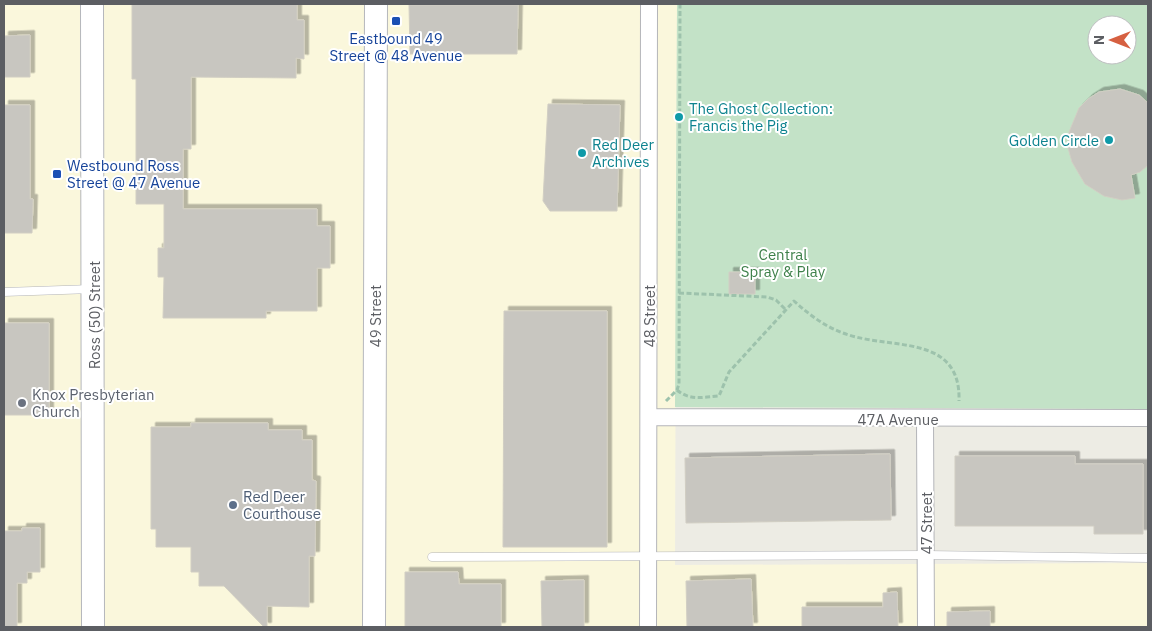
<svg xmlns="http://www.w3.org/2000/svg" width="1152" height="631" font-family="'IBM Plex Sans',sans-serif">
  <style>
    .commercial { fill: #faf7dc }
    .green { fill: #c3e2c7; fill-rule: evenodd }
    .building { fill: #c8c6c0; stroke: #d1cec3; filter: url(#shadow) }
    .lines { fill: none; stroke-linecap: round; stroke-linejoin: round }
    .service-casing { stroke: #b4b5b9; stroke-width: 9 }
    .minor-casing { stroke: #b4b5b9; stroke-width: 18 }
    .secondary-casing { stroke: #b5b7bc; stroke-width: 24 }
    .path { stroke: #9dc2ac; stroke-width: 3; stroke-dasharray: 5 2.5; stroke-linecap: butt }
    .service { stroke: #fff; stroke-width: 8 }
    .minor { stroke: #fff; stroke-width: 16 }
    .secondary { stroke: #fff; stroke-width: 22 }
    .transit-dot { fill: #1a4fb4; stroke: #fff; stroke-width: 2 }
    .culture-dot { fill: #0f9aa8; stroke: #fff; stroke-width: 2 }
    .worship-dot { fill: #6b7280; stroke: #fff; stroke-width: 2 }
    .service-dot { fill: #5c6f8a; stroke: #fff; stroke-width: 2 }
    .labels { text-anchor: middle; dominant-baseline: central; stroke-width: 4; stroke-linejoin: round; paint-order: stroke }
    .transit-label { font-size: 15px; fill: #164399; stroke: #fff }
    .culture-label { font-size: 15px; fill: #0d838f; stroke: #fff; text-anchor: start }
    .park-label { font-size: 15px; fill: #3e804a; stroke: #fff }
    .street-label { font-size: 15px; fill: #5c5e63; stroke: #fff }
    .worship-label { font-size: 15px; fill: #5b616d; stroke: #fff; text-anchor: start }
    .service-label { font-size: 15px; fill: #4e5e75; stroke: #fff; text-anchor: start }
  </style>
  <defs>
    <filter id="shadow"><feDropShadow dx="4.5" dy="-4.5" stdDeviation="0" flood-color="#0004"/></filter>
  </defs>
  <rect width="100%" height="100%" fill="#edece4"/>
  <path class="commercial" d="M4,4H677L675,565L1148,563V627H4Z"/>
  <path class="green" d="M677,4H1148V409L675,407ZM1097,25H1127V55H1097Z"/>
  <path class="building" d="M132,4H297V20H304V59L296,58V78L191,77V149H183V209H317V226H330V268H317V311H266V318H163L164,277H158V248H164V204H136V79H132Z
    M409,5H518L517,54H410Z
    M30,35V77H4V36Z
    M1120,89L1139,95L1148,103V165L1140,172L1131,175L1135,198L1122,200L1104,196L1085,184L1072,162L1068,148L1069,132L1079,108L1088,99L1099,92Z
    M548,104L620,105L617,211H550L543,201Z
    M4,105H30V199H33L32,233H4Z
    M729,272H755V294H729Z
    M504,311H607V547H503Z
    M4,323H49V415H4Z
    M191,423H268V430H302V440H312V480L316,481L315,556H309V607L267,606V627H264L224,586H199V572H191V547H156V529H151V427H191Z
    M890,454L891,520L686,523L685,458Z
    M955,456H1075V464H1143V534H1094V526H955Z
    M22,528H40V572H27V583H17V627H4V531H22Z
    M405,572H458L459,584H501V627H405Z
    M751,579L753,627H687L686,581Z
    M584,580V627H542L541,581Z
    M897,592L898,627H802V607H883V593Z
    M990,611V627H947V612Z"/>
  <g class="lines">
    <g class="service-casing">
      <path id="service" d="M4,292L92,289
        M432,557L926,555L1148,558"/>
    </g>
    <g class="minor-casing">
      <path id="minor" d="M649,417L1148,418
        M925,419L926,627
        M648,627L649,4"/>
    </g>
    <g class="secondary-casing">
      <path id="secondary" d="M92,4L93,627
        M374,627L376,4"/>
    </g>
    <path class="path" d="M679,293L767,297L776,300L786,310
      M677,390C690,401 703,397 719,396L729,372L794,301C813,318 831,331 856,337C900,348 961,338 959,401
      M666,401L677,390L679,384L680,4"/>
    <use href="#service" class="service"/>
    <use href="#minor" class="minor"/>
    <use href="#secondary" class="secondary"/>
  </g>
  <g class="transit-dot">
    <rect x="391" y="16" width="10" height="10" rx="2.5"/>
    <rect x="52" y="169" width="10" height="10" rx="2.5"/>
  </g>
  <g class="culture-dot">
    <circle cx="679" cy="117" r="5"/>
    <circle cx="1109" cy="140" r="5"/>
    <circle cx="582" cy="153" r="5"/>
  </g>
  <circle class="worship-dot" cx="22" cy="403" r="5"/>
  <circle class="service-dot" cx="233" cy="505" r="5"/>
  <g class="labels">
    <g class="transit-label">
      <text x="396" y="38">Eastbound 49<tspan x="396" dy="17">Street @ 48 Avenue</tspan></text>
      <text x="67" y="165" text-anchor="start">Westbound Ross<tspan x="67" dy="17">Street @ 47 Avenue</tspan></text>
    </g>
    <g class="culture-label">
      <text x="689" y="108">The Ghost Collection:<tspan x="689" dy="17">Francis the Pig</tspan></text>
      <text x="1099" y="140" text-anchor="end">Golden Circle</text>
      <text x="592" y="144">Red Deer<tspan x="592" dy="17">Archives</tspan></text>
    </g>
    <g class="park-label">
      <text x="783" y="254">Central<tspan x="783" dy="17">Spray &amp; Play</tspan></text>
    </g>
    <g class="street-label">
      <text transform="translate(94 315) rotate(-90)">Ross (50) Street</text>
      <text transform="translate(375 316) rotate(-90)">49 Street</text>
      <text transform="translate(649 316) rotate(-90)">48 Street</text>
      <text x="898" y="419">47A Avenue</text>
      <text transform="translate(926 523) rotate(-90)">47 Street</text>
    </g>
    <g class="worship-label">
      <text x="32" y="394">Knox Presbyterian<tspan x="32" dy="17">Church</tspan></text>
    </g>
    <g class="service-label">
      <text x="243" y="496">Red Deer<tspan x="243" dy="17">Courthouse</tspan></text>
    </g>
  </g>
  <rect width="1152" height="631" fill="none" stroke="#5c5e63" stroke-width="10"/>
  <g transform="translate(1112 40) rotate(270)"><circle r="24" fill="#ffffff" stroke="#bebfc1"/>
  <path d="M0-4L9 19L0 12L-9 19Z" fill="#d66041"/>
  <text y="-8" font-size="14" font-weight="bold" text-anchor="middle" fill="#5c5e63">N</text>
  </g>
</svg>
